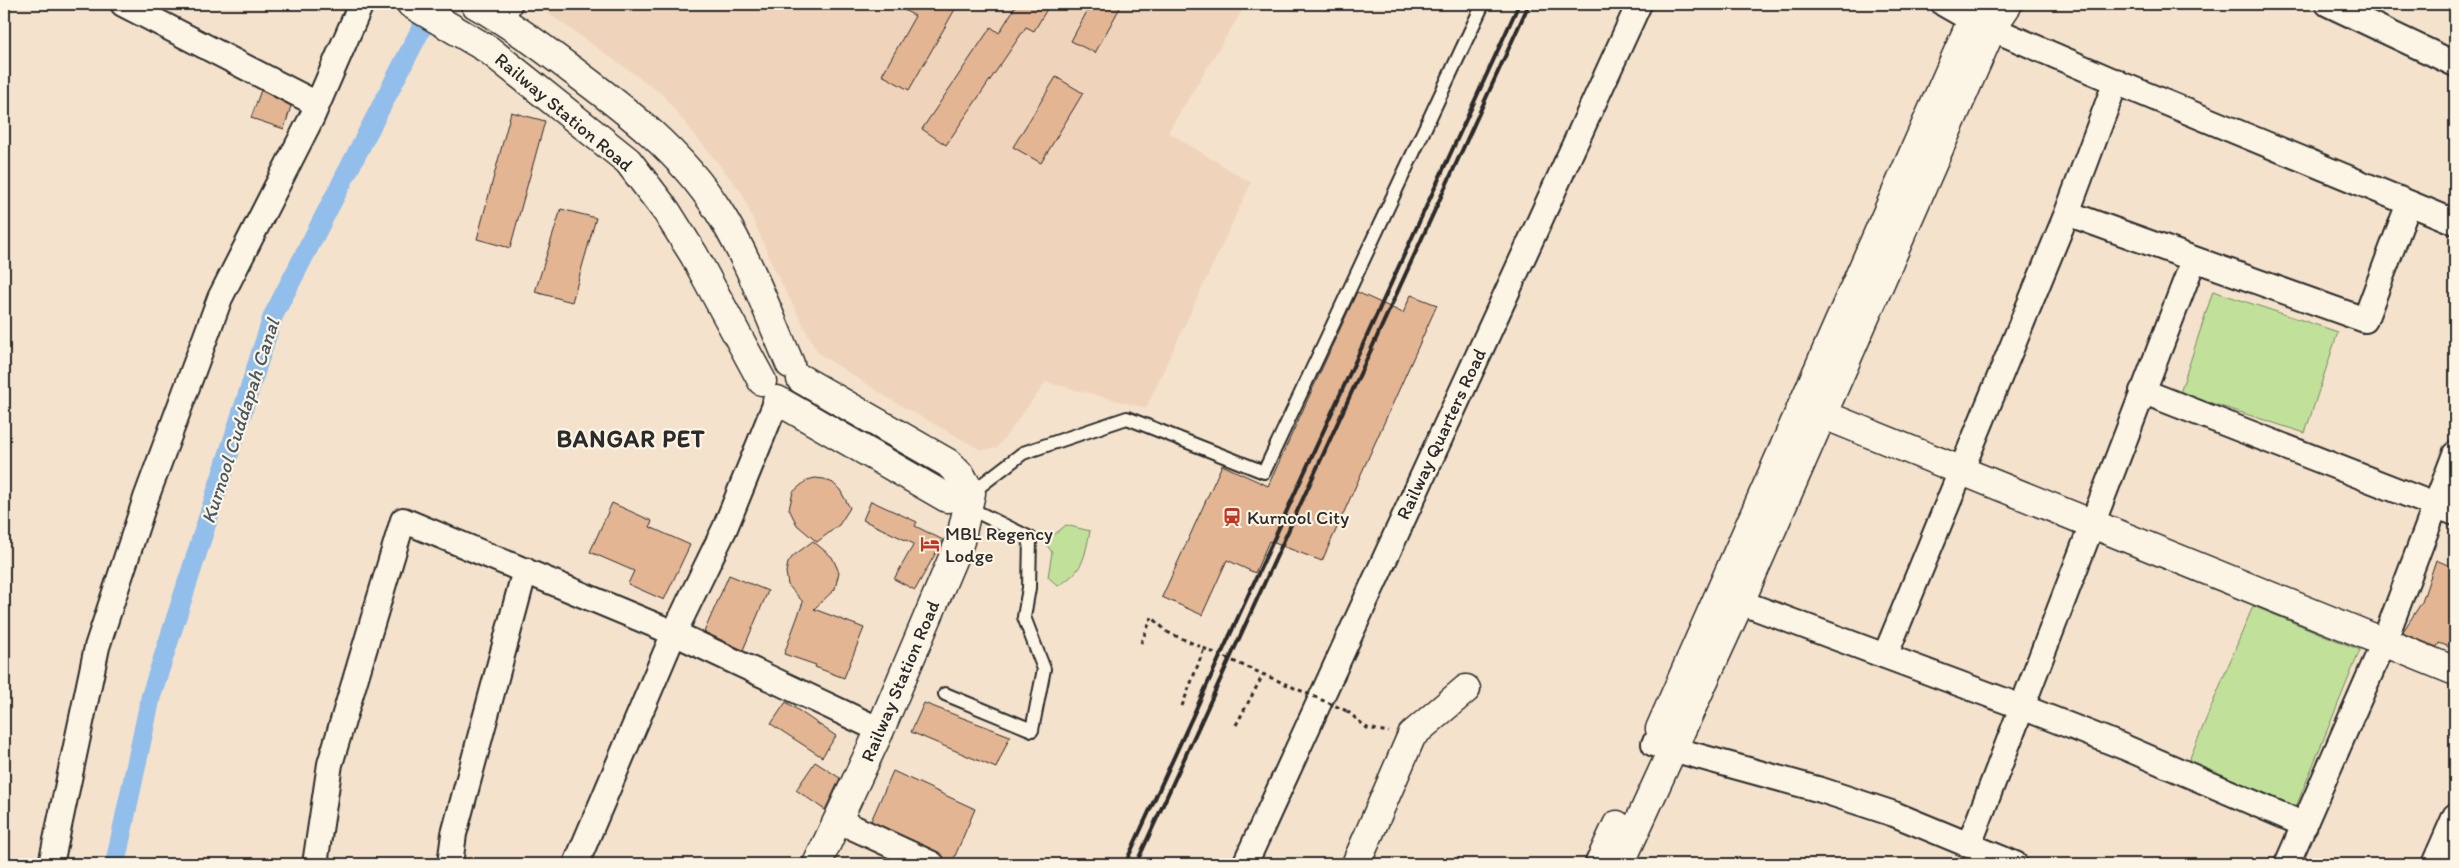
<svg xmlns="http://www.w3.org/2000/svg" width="2459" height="868" font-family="Itim,sans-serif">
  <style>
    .built { fill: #efd4bb }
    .green { fill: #c1e19a; stroke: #768662 }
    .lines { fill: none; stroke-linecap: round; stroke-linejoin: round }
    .canal { stroke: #91beeb; stroke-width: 20 }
    .building { fill: #e3b593; stroke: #2b2b2b }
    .service-casing { stroke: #2b2b2b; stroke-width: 16 }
    .minor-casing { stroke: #2b2b2b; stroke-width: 28 }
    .tertiary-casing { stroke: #2b2b2b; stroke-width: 31 }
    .secondary-casing { stroke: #2b2b2b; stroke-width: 31 }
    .path { stroke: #2b2b2b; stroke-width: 3; stroke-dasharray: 4 4; stroke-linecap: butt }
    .service { stroke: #fcf5e5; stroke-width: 12 }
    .minor { stroke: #fcf5e5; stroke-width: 24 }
    .tertiary { stroke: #fcf5e5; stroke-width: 28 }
    .secondary { stroke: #fcf5e5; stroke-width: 28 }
    .rail { stroke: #2b2b2b; stroke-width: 4 }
    .path-bridge { stroke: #2b2b2b; stroke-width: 3; stroke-dasharray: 4 4; stroke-linecap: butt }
    .labels { text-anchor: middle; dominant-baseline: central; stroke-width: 4.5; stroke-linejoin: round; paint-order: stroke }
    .street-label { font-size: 19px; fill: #2b2b2b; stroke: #fcf5e5 }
    .poi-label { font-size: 19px; fill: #2b2b2b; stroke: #fcf5e5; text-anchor: start }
    .water-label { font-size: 20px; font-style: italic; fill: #4a5765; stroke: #fcf5e5 }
    .district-label { font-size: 24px; font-weight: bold; letter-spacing: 1px; fill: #2b2b2b; stroke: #fcf5e5 }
  </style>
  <rect width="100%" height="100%" fill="#f4e2cc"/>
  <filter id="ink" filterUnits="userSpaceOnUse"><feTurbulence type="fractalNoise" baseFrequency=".02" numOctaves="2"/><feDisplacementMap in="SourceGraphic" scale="10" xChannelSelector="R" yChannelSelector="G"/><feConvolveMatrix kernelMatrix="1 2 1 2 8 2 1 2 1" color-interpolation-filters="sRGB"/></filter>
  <g filter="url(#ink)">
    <path class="built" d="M535,4H1246L1168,132L1251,183L1146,408L1046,382L997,448L981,450L898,404L818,353L776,273L742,193L661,93Z"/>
    <path class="green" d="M2213,291L2338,332L2305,433L2180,393Z
      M1066,525L1090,531C1084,559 1084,570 1058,586L1048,577L1052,552L1041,538L1055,534Z
      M2253,606L2360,650L2293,814L2185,770Z"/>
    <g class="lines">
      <path class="canal" d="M115,864L151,696L273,316L434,4"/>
    </g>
    <path class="building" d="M893,4H958L909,90L882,75L915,16Z
      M1017,4H1050L1034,31L1026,27L946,145L922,129L991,27L999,33Z
      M1091,4H1122L1095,53L1071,41Z
      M1056,77L1083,93L1041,163L1013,147Z
      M261,90L291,106L284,129L251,118Z
      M511,112L545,121L510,248L477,239Z
      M561,209L596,218L572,302L535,292Z
      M1357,292L1403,313L1411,295L1437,305L1322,561L1269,541L1255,573L1227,560L1202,615L1162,597L1222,465L1268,486Z
      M815,478L824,479L833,483L840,490L850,508L839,525L817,542L797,525L789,509L793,492L807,480Z
      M871,501L917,522L915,526L943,540L915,590L894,579L914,544L863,520Z
      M612,503L652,521L650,527L690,545L664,600L628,584L634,571L590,552Z
      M813,541L832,557L839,572L835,589L814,609L864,628L844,678L815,667L816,665L784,654L803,602L788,585L786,572L788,563L793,556Z
      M2436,560L2455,568V649L2439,643L2437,647L2402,633L2422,602Z
      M729,575L768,591L743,650L704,632Z
      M786,702L836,736L822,757L771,724Z
      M924,703L1010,736L996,768L911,732Z
      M815,762L840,778L825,810L796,790Z
      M893,771L975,809L952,863L944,859L938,852L871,821Z"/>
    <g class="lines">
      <g class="service-casing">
        <path id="service" d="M507,22L516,4
          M971,493L1023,453L1127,418L1264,472L1483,4
          M945,694L1032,730L1044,669L1024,617L1029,588L1030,538L967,507"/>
      </g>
      <g class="minor-casing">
        <path id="minor" d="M123,4L317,104
          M1944,4L1972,20L2123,85L2455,222
          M2328,4L2455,64
          M2067,213L2194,259
          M2142,391L2455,513
          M1740,602L2022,707L2124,747L2305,825
          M1885,656L2067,213L2116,81
          M1654,744L1821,790L1894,814L2015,864
          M837,820L932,864
          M1969,845L2194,259L2365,320L2409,203
          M51,864L97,647L146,498L220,298L312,117L361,4
          M315,864L330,764L403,520L674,633L880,730
          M450,864L454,834L525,570
          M576,864L674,633L725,528L777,400
          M1245,864L1639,4
          M2287,864L2384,642L2455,454
          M2434,864L2455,816"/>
      </g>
      <g class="tertiary-casing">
        <path id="tertiary" d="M411,4L489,50L628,161L667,212L694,255L762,381
          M475,4C509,23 540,46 572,70C627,111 680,151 718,210C748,257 768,313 790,364
          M801,379L948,463L962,477L971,493L960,541L880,730L817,864
          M777,400L947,498L971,493
          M1802,406L2455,671
          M1356,864L1412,735L1466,689"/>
      </g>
      <g class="secondary-casing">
        <path id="secondary" d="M1660,729L1972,20L1982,4
          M1599,864L1617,825
          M1620,864L1740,602L1992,28L2008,4"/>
      </g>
      <path class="path" d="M1141,643L1152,617L1167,632
        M1182,706L1204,649
        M1347,711L1367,728L1389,732
        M1236,725L1263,675"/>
      <use href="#service" class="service"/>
      <use href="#minor" class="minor"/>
      <use href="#tertiary" class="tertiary"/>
      <use href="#secondary" class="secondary"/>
      <path class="rail" d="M1125,864L1519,4
        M1136,864L1529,4"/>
      <path class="path-bridge" d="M1167,632L1347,711"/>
    </g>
  </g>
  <defs>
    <g id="station-bare" transform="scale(1.5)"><path d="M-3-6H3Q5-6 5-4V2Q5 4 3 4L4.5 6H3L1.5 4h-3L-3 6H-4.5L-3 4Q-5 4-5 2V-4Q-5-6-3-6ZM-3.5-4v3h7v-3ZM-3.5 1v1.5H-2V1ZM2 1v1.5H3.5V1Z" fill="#c8321e" stroke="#fcf5e5" stroke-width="2.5" paint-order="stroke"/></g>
    <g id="hotel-bare" transform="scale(1.5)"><path d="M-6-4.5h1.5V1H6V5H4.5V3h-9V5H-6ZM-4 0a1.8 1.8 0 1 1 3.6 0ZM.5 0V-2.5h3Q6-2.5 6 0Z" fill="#c8321e" stroke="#fcf5e5" stroke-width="2.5" paint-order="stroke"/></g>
  </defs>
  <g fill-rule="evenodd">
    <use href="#station-bare" x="1232" y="517"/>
    <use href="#hotel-bare" x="930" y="544"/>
  </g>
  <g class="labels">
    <g class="street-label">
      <text transform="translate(564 112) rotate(40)">Railway Station Road</text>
      <text transform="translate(1441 434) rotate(-65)">Railway Quarters Road</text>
      <text transform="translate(900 681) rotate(-67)">Railway Station Road</text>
    </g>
    <g class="poi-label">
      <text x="1247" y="517">Kurnool City</text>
      <text x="945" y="533">MBL Regency<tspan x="945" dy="22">Lodge</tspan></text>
    </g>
    <g class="water-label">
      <text transform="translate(240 421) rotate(-72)">Kurnool Cuddapah Canal</text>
    </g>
    <g class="district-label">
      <text x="631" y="438">BANGAR PET</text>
    </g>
  </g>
  <rect width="2459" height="868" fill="none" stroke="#fcf5e5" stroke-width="20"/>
  <rect x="10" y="10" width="2439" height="848" fill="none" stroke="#2b2b2b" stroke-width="2" filter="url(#ink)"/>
</svg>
